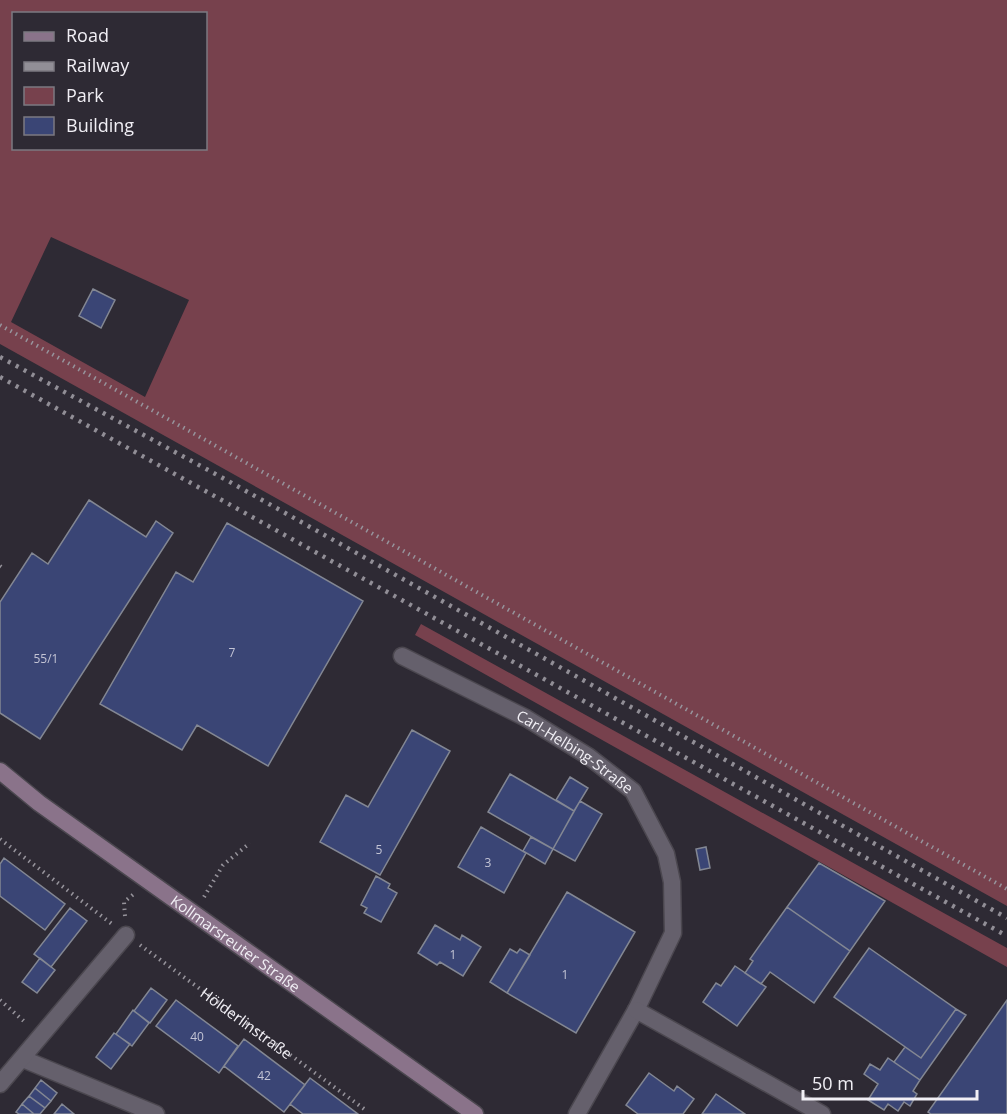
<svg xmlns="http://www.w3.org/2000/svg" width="1007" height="1114" font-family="'Open Sans',sans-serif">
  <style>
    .green { fill: #77414d; fill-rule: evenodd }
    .building { fill: #3a4575; stroke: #838793; stroke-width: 1.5 }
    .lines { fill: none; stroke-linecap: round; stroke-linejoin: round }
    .minor-casing { stroke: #4b474f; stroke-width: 19 }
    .secondary-casing { stroke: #4b474f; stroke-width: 19 }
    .path { stroke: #97949c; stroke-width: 4; stroke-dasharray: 1.5 4.5; stroke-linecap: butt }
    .minor { stroke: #65606c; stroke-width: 16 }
    .secondary { stroke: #8a738a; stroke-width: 16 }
    .rail { stroke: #918e96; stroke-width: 4.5; stroke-dasharray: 3 6; stroke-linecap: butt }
    .labels { text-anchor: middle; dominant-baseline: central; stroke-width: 4.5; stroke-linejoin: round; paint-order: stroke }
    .number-label { font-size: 12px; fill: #c3c4d5 }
    .street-label { font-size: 15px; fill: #f1eff5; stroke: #2e2a34 }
  </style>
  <rect width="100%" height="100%" fill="#2e2a34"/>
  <path class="green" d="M0,0H1007V906L0,344ZM14,14H206V148H14ZM51,237L189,300L145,397L11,322Z
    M421,624L1007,948V967L415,635Z"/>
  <path class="building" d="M93,289L115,300L101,328L79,316Z
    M89,500L146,537L156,521L173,533L40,739L0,713V602L32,553L48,564Z
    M227,523L363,601L268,766L197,725L182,750L100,704L176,572L193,582Z
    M412,730L450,751L380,875L320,842L346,795L368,807Z
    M510,774L574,811L553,849L488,812Z
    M570,777L588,788L574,811L556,800Z
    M580,801L602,814L575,861L553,849Z
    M481,827L526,853L504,893L458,867Z
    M531,837L553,849L545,864L523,851Z
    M706,847L710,868L700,870L696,849Z
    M4,858L65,904L45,930L0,896V864Z
    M819,863L885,901L850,951L787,907Z
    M376,876L390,884L388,888L397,893L381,922L364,913L367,908L361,905Z
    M567,892L635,932L576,1033L507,993Z
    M787,907L850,951L814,1003L770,972L761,984L745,973L753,961L750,959Z
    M70,908L87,921L51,967L34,954Z
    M435,925L460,940L462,935L481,947L463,976L440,962L437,965L418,953Z
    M869,948L956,1009L921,1058L834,997Z
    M510,949L517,953L520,949L530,955L507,993L490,982Z
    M40,958L55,970L37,993L22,982Z
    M735,966L766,987L737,1026L703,1002L716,983L721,986Z
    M151,988L167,1000L150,1023L134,1011Z
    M176,1000L238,1046L219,1073L156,1026Z
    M1007,1000V1114H931L928,1112Z
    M956,1009L966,1015L920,1080L894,1062L905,1047L921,1058Z
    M133,1010L149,1023L132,1046L116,1034Z
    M114,1033L130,1044L111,1069L96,1057Z
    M244,1039L305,1085L284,1112L224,1066Z
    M888,1058L920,1080L913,1091L917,1094L910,1106L904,1102L898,1111L888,1104L884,1110L868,1100L878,1084L864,1074L870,1064L880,1070Z
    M649,1073L674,1091L677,1086L694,1099L683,1114H638L626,1105Z
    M310,1078L358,1114H303L290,1104Z
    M41,1080L57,1093L51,1101L35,1088Z
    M35,1088L51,1101L45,1108L29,1096Z
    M716,1094L745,1114H702Z
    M29,1096L45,1108L40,1114H34L22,1104Z
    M22,1104L34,1114H19L16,1112Z
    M62,1104L74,1114H54Z"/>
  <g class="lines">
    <g class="minor-casing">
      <g id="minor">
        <path id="s2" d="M402,656L526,718L588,756L633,791L666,854L672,882L673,933L636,1010L577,1114"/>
        <path d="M636,1010L822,1114"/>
        <path d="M23,1059L156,1114"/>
        <path d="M0,1084L126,935"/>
      </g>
    </g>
    <g class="secondary-casing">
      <g id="secondary">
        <path id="s3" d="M0,771L39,803L475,1114"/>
      </g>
    </g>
    <g class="path">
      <path d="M0,325L1007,889"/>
      <path d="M0,566L4,569"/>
      <path d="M0,839L112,924"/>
      <path d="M204,897L223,865L250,843"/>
      <path d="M125,916L124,902L135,893"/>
      <path id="s1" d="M140,945L367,1111"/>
      <path d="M0,1000L26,1023"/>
    </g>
    <use href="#minor" class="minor"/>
    <use href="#secondary" class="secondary"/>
    <path class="rail" d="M0,357L221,477L1007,918
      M0,377L1007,936"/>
  </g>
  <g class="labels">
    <g class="number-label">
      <text x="232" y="652">7</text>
      <text x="46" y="658">55/1</text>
      <text x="379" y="849">5</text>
      <text x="488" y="862">3</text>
      <text x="453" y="954">1</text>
      <text x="565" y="974">1</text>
      <text x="197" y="1036">40</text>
      <text x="264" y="1075">42</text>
    </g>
    <g class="street-label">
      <text stroke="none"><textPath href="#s2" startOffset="198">Carl-Helbing-Straße</textPath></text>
      <text stroke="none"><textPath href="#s3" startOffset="292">Kollmarsreuter Straße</textPath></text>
      <text stroke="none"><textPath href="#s1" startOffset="132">Hölderlinstraße</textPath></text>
    </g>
  </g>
  <rect x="12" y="12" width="195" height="138" fill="#2e2a34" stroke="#7c7981" stroke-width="1.5"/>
  <rect x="24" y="32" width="30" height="9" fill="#8a738a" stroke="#7c7981" stroke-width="1.5"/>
  <text x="66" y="42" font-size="18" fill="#f1eff5">Road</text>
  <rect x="24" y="62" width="30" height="9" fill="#918e96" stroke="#7c7981" stroke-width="1.5"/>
  <text x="66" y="72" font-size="18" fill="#f1eff5">Railway</text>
  <rect x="24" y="87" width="30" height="18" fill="#77414d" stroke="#7c7981" stroke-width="1.5"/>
  <text x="66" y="102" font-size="18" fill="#f1eff5">Park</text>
  <rect x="24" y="117" width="30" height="18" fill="#3a4575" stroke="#7c7981" stroke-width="1.5"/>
  <text x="66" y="132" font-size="18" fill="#f1eff5">Building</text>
  <path d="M803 1090v9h174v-9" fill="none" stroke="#f1eff5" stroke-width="3"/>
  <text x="812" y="1090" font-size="18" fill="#f1eff5" stroke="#2e2a34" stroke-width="4.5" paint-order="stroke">50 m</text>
</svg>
